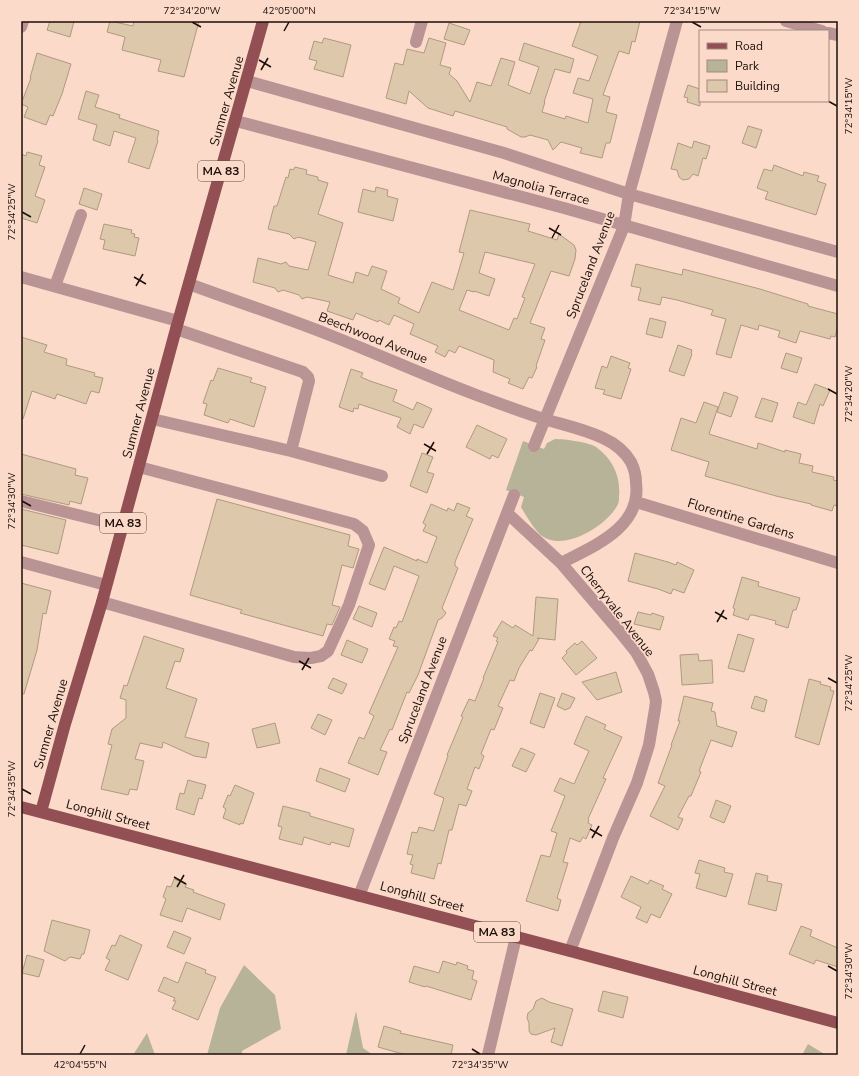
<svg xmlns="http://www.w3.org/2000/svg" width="859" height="1076" font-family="'Nunito Sans',sans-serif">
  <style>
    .green { fill: #b6b398 }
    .building { fill: #ddc8ac; stroke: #ae9a7f; fill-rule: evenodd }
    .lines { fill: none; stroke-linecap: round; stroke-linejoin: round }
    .minor { stroke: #ba9394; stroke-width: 12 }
    .major { stroke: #925055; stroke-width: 12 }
    .ticks { fill: none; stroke: #1b0f0a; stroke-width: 1.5 }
    .labels { text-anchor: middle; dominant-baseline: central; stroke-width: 3.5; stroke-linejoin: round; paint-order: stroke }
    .shield { fill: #fcdaca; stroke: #5e4c44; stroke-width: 1 }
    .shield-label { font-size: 12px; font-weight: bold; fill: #1b0f0a }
    .street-label { font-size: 13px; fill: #1b0f0a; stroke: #fcdaca }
    .neatline { fill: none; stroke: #1b0f0a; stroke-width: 1.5 }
    .ticks-label { font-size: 10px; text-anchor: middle; fill: #1b0f0a }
  </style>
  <rect width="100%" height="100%" fill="#fcdaca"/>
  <path class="green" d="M555,439C564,439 589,442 596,447C613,459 621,477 619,497C619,500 619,503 617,506C606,526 564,552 542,536C536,532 525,514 521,507L524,497L506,490L523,441L544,449L547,443Z
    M244,965L275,995L281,1029L242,1051V1055H207L220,1008Z
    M356,1011L363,1048L373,1055H346Z
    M147,1033L155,1055H133Z
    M808,1044L826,1055H802Z"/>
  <path class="building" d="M50,21H74L70,37L47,30Z
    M110,21L133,26L134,21H199L184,77L158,71L161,60L122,50L125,37L107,32Z
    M581,21H640L635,42L632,41L629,54L619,51L603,95L610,97L606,112L617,115L610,143H606L602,158L580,153L582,148L561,142L553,150L548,140L530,135L525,137H521L507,129V127L455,111L453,116L428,108L409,91L406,104L386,98L395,63L403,65L407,49L424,53L429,38L446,43L440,65L451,68L449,74L457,81L470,102L477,82L491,86L501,58L515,62L508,85L530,94L539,67L519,60L524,43L574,59L570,73L555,69L544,102H545L542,112L565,119L566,116L588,123L593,99L573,93L578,78L589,81L598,56L572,46Z
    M449,23L470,30L464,45L444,39Z
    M324,38L351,45L343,77L314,69L317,61L309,59L314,41L322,43Z
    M37,53L71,64L62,94L53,116L50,115L46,125L24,117L28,107L21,104L31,78H30Z
    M688,85L700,89V106L687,102L688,98L684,97Z
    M86,91L99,95L95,107L120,115L119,118L159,131L157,140L158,141L149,169L128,162L136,138L114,131L110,146L93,140L97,125L78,119Z
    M748,126L762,130L756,148L742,143Z
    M694,141L710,146L706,159L703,158L698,176L693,174L689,179L683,180L679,177L677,170L671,169L678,143L692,148Z
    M27,152L42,156L39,165L45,167L35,196L45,200L37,223L21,218V154L26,156Z
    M774,165L803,176L804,172L819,176L817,181L826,184L816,215L765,199L768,192L757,188L764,169L772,171Z
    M295,167L307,170L306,174L318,177V180L328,183L318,214L343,223L328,275L353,283L356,272L368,276L372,266L387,271L381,289L400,298L398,303L419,313L432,282L453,290L464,253L459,252L470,210L530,224L528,231L557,240L559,234L574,245L576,250L575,259L569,276L551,271L530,323L545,328L541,339L545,340L536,366L537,367L532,378L529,377L523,389L508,383L510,379L493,372L494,360L459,346L455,353L449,350L445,357L435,352L438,346L410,334L414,324L394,315L389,325L379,320L378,322L356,313L353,320L327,311L330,302L307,297L302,299L299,295L283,290L278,292L275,288L253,282L258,258L281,264L286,262L289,266L308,270L316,242L298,237L294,239L289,234L268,229L274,206H277L286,177L288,178L290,169L293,170ZM485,252L535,264L522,297L525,298L517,319L514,318L509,330L459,310L467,290L474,292V291L489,296L495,279L479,273Z
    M376,187L388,190L387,196L398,199L393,221L358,212L363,189L375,192Z
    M84,188L102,194L97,210L79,204Z
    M104,224L132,230L131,233L135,234L134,237L139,238L135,256L103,249L105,240L100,239Z
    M636,264L682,275L683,269L760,289L808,304V306L838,314V325L835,337L831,336L830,339L800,331L796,343L778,337L780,331L759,325L758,330L741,325L731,358L716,354L726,319L711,315L713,310L677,300L662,297L660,305L638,300L641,288L631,286Z
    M650,318L666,322L662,338L646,334Z
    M21,337L47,345L44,352L67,359L66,365L95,373L94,376L103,378L99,393L91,391L86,404L57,394L55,399L32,391L23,419L21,418Z
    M678,345L692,350L691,353L692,354L684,376L669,371Z
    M786,353L802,358L797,373L781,368Z
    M611,356L630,363L628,368L631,369L621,399L603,394L605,390L595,388L602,366L607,368Z
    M218,368L252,378L250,382L266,387L254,427L230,419L228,423L204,415L207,404L203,403L211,380L213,381Z
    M351,369L363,373L361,377L370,381L397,390L393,401L413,410L417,402L432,409L423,428L414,424L410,434L397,427L401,418L359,404L358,409L354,408L353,412L339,407Z
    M815,384L830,390L823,406L820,404L814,424L793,417L798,402L806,405Z
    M724,392L738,397L731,417L717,412Z
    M762,398L778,403L772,422L755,417Z
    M704,402L718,407L709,434L757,449L758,443L785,452V450L801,454L799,463L813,466L812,472L834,477L833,480L838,481V506L834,505L832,511L811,505V504L776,496L705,476L709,462L671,450L681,418L696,423Z
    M477,425L507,439L498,458L492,455L490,459L466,447Z
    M422,453L433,457L427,472L434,474L427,493L410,486Z
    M21,454L76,469L75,475L88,478L81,504L70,501L69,505L21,494Z
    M217,499L350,535L348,546L359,549L353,568L342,565L332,605L340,607L332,625L327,624L323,636L240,613L242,610L190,595Z
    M457,503L470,508L466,516L473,519L455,562V566L458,568L442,608L446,613L442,618L438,620L418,675L409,693L407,692L392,730L390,729L380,750L387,752L378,775L348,763L359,737L364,739L374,716L369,713L398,647L393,646L395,641L389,639L394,627L396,628L399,621L402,622L419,576L394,566L385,590L369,584L384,547L417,561V559L427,563L437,537L423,531L426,525L423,523L431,504L447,511L448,508L454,511Z
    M21,509L66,520L58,554L21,545Z
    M635,553L668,562L676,565L677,562L694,570L684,593L673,589L671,594L658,589L628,581Z
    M742,577L759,582L758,586L800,598L796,610H793L788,628L775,624L776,621L753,615H750L748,620L733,615L735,609L733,608Z
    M21,583L51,591L46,614L43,613L37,650L24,694L21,693Z
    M536,597L558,599L555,640L537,638L539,639L532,651L530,650L519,668L514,681L510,680L498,706L503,708L494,730L491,729L481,754L484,756L479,769L475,767L467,789L472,791L466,806L459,804L452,830H449L441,864L438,863L434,879L411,873L413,865L410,864L413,855L407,854L412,832L417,833L419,827L434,831L444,798L434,794L448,756L447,755L463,717L461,716L469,699L475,701L484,678H483L498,642L496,641L498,638L493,636L502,621L513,628L515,625L533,636Z
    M359,606L377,613L372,627L353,619Z
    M638,612L651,615L652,613L664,617L660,630L634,624Z
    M738,634L754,639L744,672L728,668Z
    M144,636L184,649L180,662L175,661L166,688L197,699L185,737L209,743L206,758L194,756L163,742L162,748L140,743L135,759L144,761L137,790L130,789L128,795L101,789L112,745L108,744L112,729L126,718V700L120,698L124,685L127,686Z
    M347,640L368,649L362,663L341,655Z
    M582,641L597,658L576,675L562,658L567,653L566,651L575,643L577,645Z
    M698,654L699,661L712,660L713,683L682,685L680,655Z
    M616,672L622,692L597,700L582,682Z
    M333,678L347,684L342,694L328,688Z
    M809,679L821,682L820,684L831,687L830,690L834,691L819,745L795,737Z
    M540,693L555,698L544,728L530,723Z
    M562,693L575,698L570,708L565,710L557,706Z
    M684,696L713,703L711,711L715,712L717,726L737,732L732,747L711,740L699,771L701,772L691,796H689L678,817L683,819L678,830L650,816L665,786L658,783L672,745H671L680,721H678Z
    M755,696L767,700L764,712L751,708Z
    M318,714L332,720L325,735L311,728Z
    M586,716L606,725L604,729L622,737L603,778L606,779L588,819L589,820L588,823L592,825L586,839L583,837L580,842L570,838L563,862L568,863L557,898L561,900L558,911L526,901L541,855L550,857L557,833L551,831L565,796L554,791L560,778L574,784L589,751L574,744Z
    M275,723L280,743L257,748L252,729Z
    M521,748L535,754L526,772L512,766Z
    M320,768L350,779L345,792L316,781Z
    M188,780L206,785L202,799L199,798L194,815L176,809L180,793L184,794Z
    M235,785L254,793L243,824L240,823V825L223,818L226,809L223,807L228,795L230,796Z
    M716,800L731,806L724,823L710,817Z
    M283,806L310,813V816L354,829L349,847L331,842L330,845L304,837L302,845L279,839L282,827L278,826Z
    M699,860L725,868L724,872L733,874L726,897L696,888L700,874L695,873Z
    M756,873L768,876L767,881L782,884L776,911L748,904Z
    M631,876L648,884L650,880L664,886L662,889L672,894L660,918L651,914L647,923L636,918L641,907L621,897Z
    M174,879L187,884L185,887L194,890L193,892L225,904L220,920L187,908L182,922L160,915L166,899L163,897L167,886L171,887Z
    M52,920L90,930L84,954H82L80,959L70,957L65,961L44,951Z
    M801,926L812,930L810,936L838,948V967L816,960L814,964L789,954Z
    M174,931L191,938L184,954L167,947Z
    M120,935L142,945L128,980L105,970L110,960L106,958L112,945L115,946Z
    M27,955L44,960L39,977L22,973Z
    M443,961L456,965L457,962L468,966L467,969L474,971L472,979L477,981L471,1000L426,986L425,987L409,982L414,966L439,973Z
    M186,962L206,970L205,973L216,977L198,1020L172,1009L176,1001H173L175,998L158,991L164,977L178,983Z
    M603,991L628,997L623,1018L598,1011Z
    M542,998L549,1002L573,1009L562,1046L551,1042L555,1028L536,1035L531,1034L529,1031V1023L527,1018L528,1013L533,1009L536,1001Z
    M384,1026L401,1031L400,1033L453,1045L451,1055H406L378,1047Z"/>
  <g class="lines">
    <path class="minor" d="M786,21L822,31
      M21,27L23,21
      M828,33L838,35
      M416,42L422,21
      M247,81L504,153L629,194L838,252
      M236,121L564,208L838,286
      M21,277L178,321
      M189,284C235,301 281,316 327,334C378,354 428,377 479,396C501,404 522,412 544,419C564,425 584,429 603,438C614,443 625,452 631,462C634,468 636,476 636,483C642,527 594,546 561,563
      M55,286L81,215
      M176,329L303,372L308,377L309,381L291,451L382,476
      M152,419L291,451
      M534,446L624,226L629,194L677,21
      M21,501L122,526
      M636,502L838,563
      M507,513L561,563L620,632L636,652L648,674L654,692L656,701L655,709L649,745L637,783L613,838L570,951
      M21,562L106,585
      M102,602L294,657L311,658L321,656L328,651L349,605L369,545L363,531L354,524L139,467
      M359,896L514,495
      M488,1055L516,937"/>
    <path class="major" d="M21,807L570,951L838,1023
      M41,812L65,724L102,602L176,329L263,21"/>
  </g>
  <path class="ticks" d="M192,22L201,27M692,22L701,27M284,31L289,22M259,60L271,67M261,70L268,58M828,101L837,106M22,212L31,217M549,228L561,235M552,238L559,225M134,277L146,284M136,286L143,274M828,389L837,394M424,444L436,451M427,454L434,442M22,501L31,506M715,612L727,619M717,622L724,610M299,661L311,668M302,670L309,658M828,678L837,683M22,789L31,794M590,829L602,836M592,838L599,826M174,877L186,884M177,887L184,875M828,966L837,971M472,1049L480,1054M80,1054L85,1045"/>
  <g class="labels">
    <g class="shield">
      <rect x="198" y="161" width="46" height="20" rx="3"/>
      <rect x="100" y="513" width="46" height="20" rx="3"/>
      <rect x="474" y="922" width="46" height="20" rx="3"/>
    </g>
    <g class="shield-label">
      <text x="221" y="171">MA 83</text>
      <text x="123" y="523">MA 83</text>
      <text x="497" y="932">MA 83</text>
    </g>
    <g class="street-label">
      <text transform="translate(227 101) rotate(-74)">Sumner Avenue</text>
      <text transform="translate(541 188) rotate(15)">Magnolia Terrace</text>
      <text transform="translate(591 265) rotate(-69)">Spruceland Avenue</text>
      <text transform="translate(373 338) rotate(22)">Beechwood Avenue</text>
      <text transform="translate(139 413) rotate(-75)">Sumner Avenue</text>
      <text transform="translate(741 519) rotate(17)">Florentine Gardens</text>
      <text transform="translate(617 611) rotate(52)">Cherryvale Avenue</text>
      <text transform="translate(423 690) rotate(-69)">Spruceland Avenue</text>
      <text transform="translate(51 724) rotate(-74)">Sumner Avenue</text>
      <text transform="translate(108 815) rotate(15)">Longhill Street</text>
      <text transform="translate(422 897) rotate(15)">Longhill Street</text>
      <text transform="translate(735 981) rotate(15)">Longhill Street</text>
    </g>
  </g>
  <rect width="859" height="1076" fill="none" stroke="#fcdaca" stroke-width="44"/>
  <rect x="699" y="30" width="130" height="72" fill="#fcdaca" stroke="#a2897d"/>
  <rect x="707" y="43" width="20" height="6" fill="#925055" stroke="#a2897d"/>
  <text x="735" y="50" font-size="12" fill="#1b0f0a">Road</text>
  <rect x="707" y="60" width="20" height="12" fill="#b6b398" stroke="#a2897d"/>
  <text x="735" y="70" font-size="12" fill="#1b0f0a">Park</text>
  <rect x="707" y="80" width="20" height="12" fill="#ddc8ac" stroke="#a2897d"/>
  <text x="735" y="90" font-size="12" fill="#1b0f0a">Building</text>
  <rect x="22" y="22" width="815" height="1032" class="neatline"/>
  <g class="ticks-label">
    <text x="192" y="14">72°34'20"W</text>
    <text x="289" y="14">42°05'00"N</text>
    <text x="692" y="14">72°34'15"W</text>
    <text transform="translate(848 106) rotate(-90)" y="4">72°34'15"W</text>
    <text transform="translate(11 212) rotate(-90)" y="4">72°34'25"W</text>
    <text transform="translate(848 394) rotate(-90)" y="4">72°34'20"W</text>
    <text transform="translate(11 501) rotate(-90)" y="4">72°34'30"W</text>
    <text transform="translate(848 683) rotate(-90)" y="4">72°34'25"W</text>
    <text transform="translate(11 789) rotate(-90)" y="4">72°34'35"W</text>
    <text transform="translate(848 971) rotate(-90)" y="4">72°34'30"W</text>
    <text x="80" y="1068">42°04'55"N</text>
    <text x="480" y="1068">72°34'35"W</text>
  </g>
</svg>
